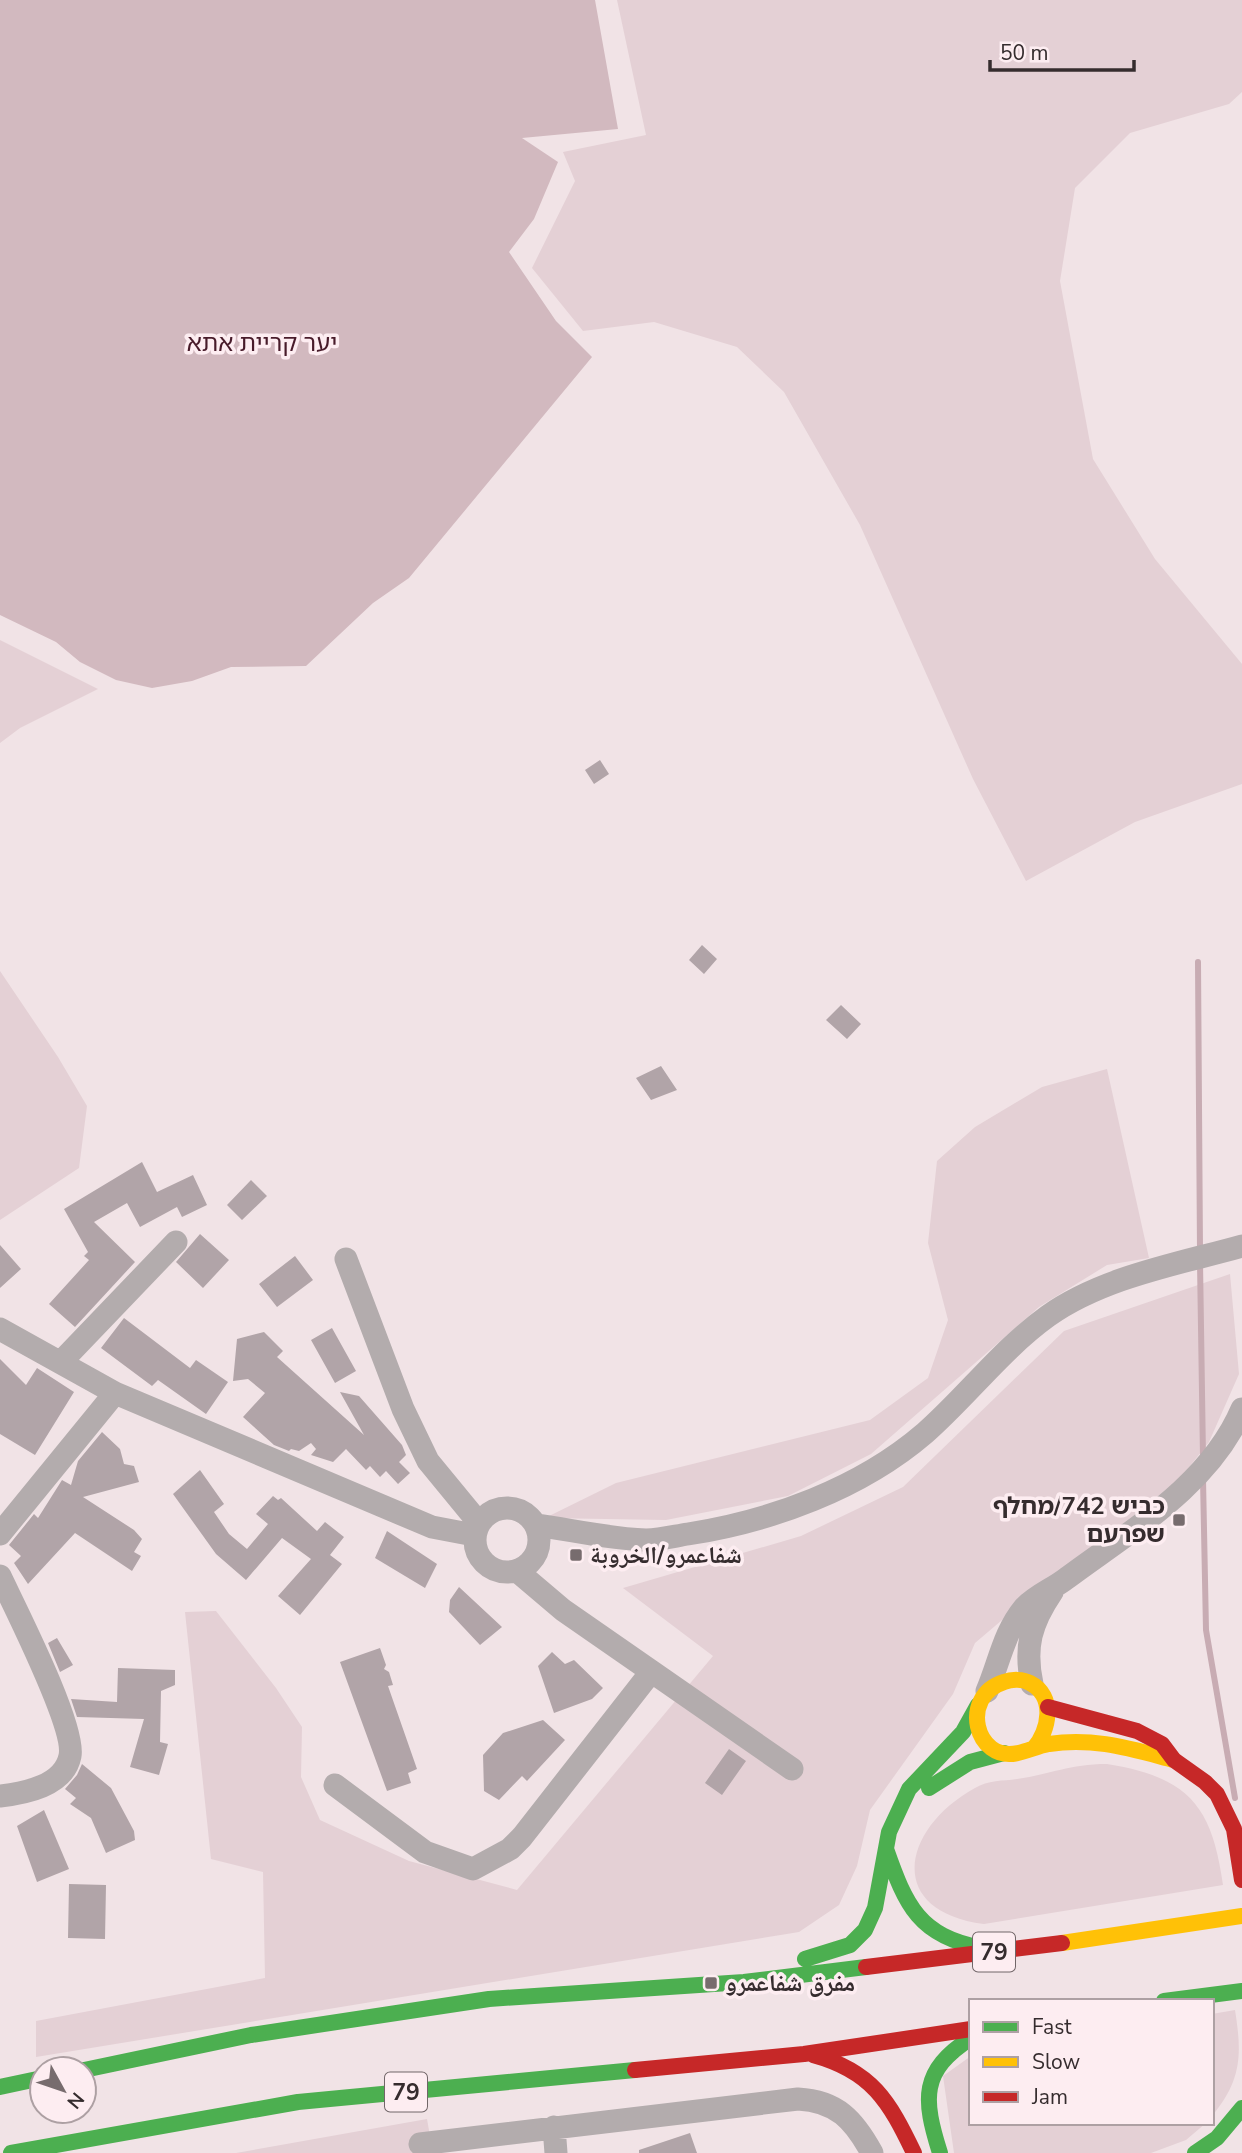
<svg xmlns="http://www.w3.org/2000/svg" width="1242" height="2153" font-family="'Nunito Sans','Noto Naskh Arabic','Noto Sans Hebrew',sans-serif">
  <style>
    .green { fill: #e4d0d5 }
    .forest { fill: #d2b9bf }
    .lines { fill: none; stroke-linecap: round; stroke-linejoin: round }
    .stream { stroke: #c8acb3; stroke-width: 6 }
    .building { fill: #b1a4a8 }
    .street { stroke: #b3acad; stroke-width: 23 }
    .fast { stroke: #4caf50; stroke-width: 16 }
    .slow { stroke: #ffc107; stroke-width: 16 }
    .jam { stroke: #c62828; stroke-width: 16 }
    .poi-dot { fill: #776c6e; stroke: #fdedf1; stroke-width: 2.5 }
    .labels { text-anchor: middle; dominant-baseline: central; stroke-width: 7; stroke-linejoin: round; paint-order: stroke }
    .shield { fill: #fdedf1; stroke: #716668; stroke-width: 2 }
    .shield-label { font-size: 23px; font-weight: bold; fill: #352c2e }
    .park-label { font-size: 24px; fill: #481b2a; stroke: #fdedf1 }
    .poi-label { font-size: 24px; font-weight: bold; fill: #352c2e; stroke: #fdedf1; text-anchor: start }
  </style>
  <rect width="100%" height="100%" fill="#f1e3e6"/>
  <path class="green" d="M617,0H1242V92L1229,104L1130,133L1075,188L1060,281L1093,459L1155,559L1242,664V784L1135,822L1026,881L973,779L860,525L784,392L737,347L654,322L583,331L532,268L575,181L563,152L646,135Z
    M0,640L98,689L20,728L0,743Z
    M0,971L58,1057L87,1106L79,1168L0,1220Z
    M1107,1069L1149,1258L1107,1265L1039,1307L871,1454L788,1496L666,1520L545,1518L616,1483L870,1420L928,1378L948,1320L928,1243L937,1161L975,1127L1042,1087Z
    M1230,1274L1239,1374L1209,1442L1156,1509L1028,1598L975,1643L953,1694L870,1810L857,1866L839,1905L799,1932L36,2057V2021L265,1978L263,1872L211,1859L185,1612L216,1611L276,1688L302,1727L301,1777L320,1820L409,1861L517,1890L713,1656L623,1588L801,1536L903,1487L1064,1331Z
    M1107,1764C1188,1777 1212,1805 1223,1885L984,1924C884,1911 902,1828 975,1788C988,1780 1003,1781 1017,1779C1052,1774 1069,1764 1107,1764Z
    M1235,2010C1242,2054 1242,2080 1212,2116V2014Z
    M971,2056V2123H1206L1186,2140L1151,2153H954L943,2076Z
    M427,2119L433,2153H236Z"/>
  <path class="forest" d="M0,0H595L618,129L522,138L558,162L534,219L509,252L556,321L592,357L409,578L373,603L306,666L231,667L192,681L152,688L116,680L80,662L56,642L0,615Z"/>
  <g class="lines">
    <path class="stream" d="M1198,962L1200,1251
      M1200,1262L1203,1457
      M1203,1479L1206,1630L1235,1798"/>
  </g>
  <path class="building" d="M600,760L609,774L594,784L585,770Z
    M702,945L717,959L704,974L689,960Z
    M841,1005L861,1024L847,1039L826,1020Z
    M661,1066L677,1090L651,1100L636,1078Z
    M142,1162L157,1192L193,1175L207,1205L182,1217L177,1207L140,1227L127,1203L94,1222L135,1262L75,1327L49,1304L89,1260L84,1256L88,1252L64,1209Z
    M251,1180L267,1196L242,1220L227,1205Z
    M200,1234L229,1260L203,1288L176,1262Z
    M0,1245L21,1269L0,1288Z
    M295,1256L313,1280L277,1307L259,1284Z
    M124,1318L190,1368L196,1360L228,1382L206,1414L158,1380L152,1386L101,1348Z
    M332,1328L356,1371L335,1383L311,1340Z
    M264,1332L283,1351L277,1357L364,1435L340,1392L359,1396L402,1445L406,1455L399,1462L410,1473L398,1484L386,1471L380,1477L370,1466L366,1470L346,1449L333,1462L311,1455L316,1449L311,1443L299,1451L291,1449L289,1451L274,1445L243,1417L265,1393L248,1379L233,1381L237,1339Z
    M0,1359L26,1385L37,1368L74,1392L35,1455L0,1434Z
    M102,1432L120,1449L124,1464L134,1466L139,1482L83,1497L134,1530L142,1539L134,1552L141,1556L132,1571L75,1533L28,1584L14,1563L21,1556L9,1545L34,1514L38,1518L62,1480L71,1485L78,1461Z
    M200,1470L224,1504L214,1512L229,1534L247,1549L268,1524L256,1514L273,1496L278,1500L281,1498L317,1531L325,1522L344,1537L330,1555L342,1564L300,1615L278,1596L311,1559L282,1538L246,1580L216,1554L173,1494Z
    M387,1531L437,1564L425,1588L375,1558Z
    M459,1587L502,1627L480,1645L449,1612L450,1600Z
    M57,1638L73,1665L60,1672L48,1643Z
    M380,1648L386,1665L384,1669L389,1672L393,1685L388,1686L417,1769L408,1773L411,1783L387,1791L340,1662Z
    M552,1652L565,1664L574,1660L603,1688L592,1699L554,1713L538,1666Z
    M118,1668L175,1670V1685L161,1691L160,1742L168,1744L159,1775L130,1767L144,1719L77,1717L71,1699L117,1702Z
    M543,1720L565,1740L527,1781L522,1776L499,1800L484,1791L483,1755L503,1733Z
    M729,1749L746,1761L722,1795L705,1783Z
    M82,1764L111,1788L134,1831L135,1840L106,1853L91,1818L70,1804L76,1798L65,1789L77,1775Z
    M44,1810L69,1869L37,1882L17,1826Z
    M69,1884L106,1885L105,1939L68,1938Z
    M690,2133L697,2153H639V2150Z"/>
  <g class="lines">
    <path class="street" d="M346,1259L403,1409L428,1461L479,1523
      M0,1329L115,1393L432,1527L474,1535
      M61,1362L176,1242
      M475 1540a32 32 0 1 1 64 0a32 32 0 1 1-64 0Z
      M536,1525C572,1530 610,1539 646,1540C660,1540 675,1536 688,1534C771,1521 860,1489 925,1433C967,1396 1002,1349 1048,1316C1103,1277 1178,1264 1242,1246
      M0,1534L115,1393
      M517,1571L563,1610L792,1769
      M0,1576C15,1608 76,1727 70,1756C64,1786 25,1793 0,1796
      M1032,1684C1024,1647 1031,1623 1052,1592
      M987,1691C999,1663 1004,1632 1024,1608C1036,1595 1053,1589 1067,1578C1130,1531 1210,1485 1242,1409
      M335,1785L425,1852L473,1869L510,1849L522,1837L651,1672
      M554,2127L556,2153
      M420,2144L798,2099C837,2101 854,2120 872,2153"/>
    <path class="fast" d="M929,1788L970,1762L1004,1753
      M886,1849C906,1906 919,1936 982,1948
      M805,1959L850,1945L865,1930L875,1908L889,1832L909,1789L963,1732L978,1705
      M1164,2001L1242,1991
      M84,2070L251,2035L489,1999L744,1982L866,1967
      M0,2087L42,2078
      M11,2153L298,2102L635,2070
      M940,2153C923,2099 920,2071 971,2038
      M1195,2153L1217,2138L1242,2108"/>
    <path class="slow" d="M1034,1748C1049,1731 1056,1696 1030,1683C1023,1679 1012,1679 1004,1682C959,1696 975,1763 1018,1753C1028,1751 1038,1746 1049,1744C1094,1737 1131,1749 1174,1760
      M1062,1943L1242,1916"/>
    <path class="jam" d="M1048,1707L1137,1731L1162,1744L1174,1760L1205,1782L1217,1794L1234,1829L1242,1880
      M866,1967L1062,1943
      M813,2055C872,2071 889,2101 914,2153
      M635,2070L804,2054L971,2029"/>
  </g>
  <g class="poi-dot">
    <rect x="1172" y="1513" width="14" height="14" rx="3.5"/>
    <rect x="569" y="1548" width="14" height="14" rx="3.5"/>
    <rect x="704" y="1976" width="14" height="14" rx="3.5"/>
  </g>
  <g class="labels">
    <g class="shield">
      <rect x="973" y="1932.5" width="42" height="39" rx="5"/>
      <rect x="385" y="2072.5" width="42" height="39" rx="5"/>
    </g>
    <g class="shield-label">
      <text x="994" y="1952">79</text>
      <text x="406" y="2092">79</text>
    </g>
    <g class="park-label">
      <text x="262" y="343">יער קריית אתא</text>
    </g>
    <g class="poi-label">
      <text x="1165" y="1506" text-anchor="end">כביש 742/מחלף<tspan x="1165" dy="28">שפרעם</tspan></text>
      <text x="590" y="1555">شفاعمرو/الخروبة</text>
      <text x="725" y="1983">مفرق شفاعمرو</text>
    </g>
  </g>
  <rect x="969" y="1999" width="245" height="126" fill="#fdedf1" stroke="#ada0a3" stroke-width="2"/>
  <rect x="983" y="2022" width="35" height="10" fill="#4caf50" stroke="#ada0a3" stroke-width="2"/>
  <text x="1032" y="2034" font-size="21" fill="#352c2e">Fast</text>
  <rect x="983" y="2057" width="35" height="10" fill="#ffc107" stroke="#ada0a3" stroke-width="2"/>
  <text x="1032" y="2069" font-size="21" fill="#352c2e">Slow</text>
  <rect x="983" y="2092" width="35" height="10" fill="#c62828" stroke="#ada0a3" stroke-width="2"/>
  <text x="1032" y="2104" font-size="21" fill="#352c2e">Jam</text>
  <g transform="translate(63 2090) rotate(130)"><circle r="33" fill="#fdedf1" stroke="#ada0a3" stroke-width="2"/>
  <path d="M0-5L12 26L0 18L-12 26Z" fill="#776c6e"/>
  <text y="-10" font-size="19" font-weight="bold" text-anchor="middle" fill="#352c2e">N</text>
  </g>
  <path d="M990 60v10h144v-10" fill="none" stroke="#352c2e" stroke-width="3.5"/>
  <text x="1000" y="60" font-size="21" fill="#352c2e" stroke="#fdedf1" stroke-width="5" paint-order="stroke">50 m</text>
</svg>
